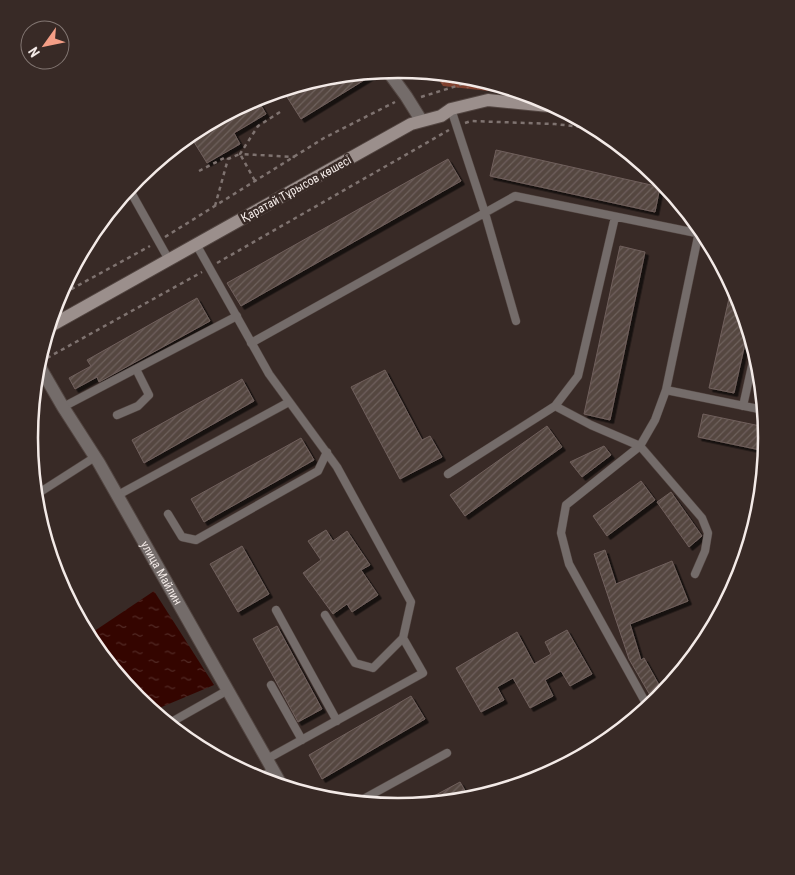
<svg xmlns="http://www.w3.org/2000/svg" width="795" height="875" font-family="'Roboto Condensed',sans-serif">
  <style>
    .park { fill: url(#park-dots) }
    .water { fill: url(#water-ripples) }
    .building { fill: url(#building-hatch); stroke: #70605c; filter: url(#shadow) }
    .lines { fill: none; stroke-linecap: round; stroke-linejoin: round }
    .service-casing { stroke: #524541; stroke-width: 9 }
    .minor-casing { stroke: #524541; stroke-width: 14 }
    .secondary-casing { stroke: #524541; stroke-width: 14 }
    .path { stroke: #7f7370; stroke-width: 2.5; stroke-dasharray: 4 4; stroke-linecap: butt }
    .service { stroke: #746c6a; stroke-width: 8 }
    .minor { stroke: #746c6a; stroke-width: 12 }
    .secondary { stroke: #9b8f8c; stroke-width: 12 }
    .labels { text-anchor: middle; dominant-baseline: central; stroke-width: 5; stroke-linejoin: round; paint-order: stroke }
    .street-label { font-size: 12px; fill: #f3eae7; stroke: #382a26 }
    .rim { fill: none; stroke: #f3eae7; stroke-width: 2.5 }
  </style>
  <defs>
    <pattern id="park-dots" width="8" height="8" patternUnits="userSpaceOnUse" patternTransform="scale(1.25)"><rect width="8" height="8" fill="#80402e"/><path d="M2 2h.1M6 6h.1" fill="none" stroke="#925c4c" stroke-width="1.8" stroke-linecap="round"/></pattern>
    <pattern id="water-ripples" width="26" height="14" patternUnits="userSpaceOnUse" patternTransform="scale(1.25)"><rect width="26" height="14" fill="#340500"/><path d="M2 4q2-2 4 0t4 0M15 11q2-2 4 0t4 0" fill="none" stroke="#522a25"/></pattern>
    <pattern id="building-hatch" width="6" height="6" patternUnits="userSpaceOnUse" patternTransform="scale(1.25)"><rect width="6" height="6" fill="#554641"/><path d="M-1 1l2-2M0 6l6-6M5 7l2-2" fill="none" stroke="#6e615c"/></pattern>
    <filter id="shadow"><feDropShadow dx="3.5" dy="3.5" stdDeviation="0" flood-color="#0009"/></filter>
  </defs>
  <rect width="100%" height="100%" fill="#382a26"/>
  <path class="park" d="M433,72L470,76L537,96L443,86Z"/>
  <path class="water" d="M154,591L214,685L152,711L137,698L91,642L87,636Z"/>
  <path class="building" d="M379,71L301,119L282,89L326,76Z
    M256,97L266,114L234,133L240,144L207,163L189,134Z
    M496,150L660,187L655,212L490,176Z
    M448,159L461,181L241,306L227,283Z
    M620,246L645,252L610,420L584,414Z
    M732,285L738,297L748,330L734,393L709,388Z
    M197,298L210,321L99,382L97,377L75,389L69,378L91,366L87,360Z
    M385,370L422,440L430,436L442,457L400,479L351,387Z
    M242,379L254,401L144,463L132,440Z
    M703,414L765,427V451L698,437Z
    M547,426L562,447L465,516L450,495Z
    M301,438L314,460L204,522L191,499Z
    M604,446L611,455L582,477L570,462Z
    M641,481L655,500L607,536L593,516Z
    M671,492L702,536L689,547L657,502Z
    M326,530L333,541L347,531L370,565L361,570L378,595L352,612L347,604L333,614L303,573L321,560L308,541Z
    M242,546L269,594L238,612L210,564Z
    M605,550L616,584L672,561L688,601L630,624L641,660L644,658L663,692L654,702L629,659L594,554Z
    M277,626L322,709L298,722L253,639Z
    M567,630L592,674L570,686L561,671L545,680L553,696L530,708L513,678L497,687L504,700L481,712L456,668L517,632L534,664L551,654L545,642Z
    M411,696L425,719L322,779L309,755Z
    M460,782L470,799L419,804Z"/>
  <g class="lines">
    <g class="service-casing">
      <path id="service" d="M451,109L485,213L516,321
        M128,187L169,260
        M196,244L269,374L337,467L411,602L403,638L373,668L355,663L325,615
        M251,343L515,196L706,235
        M666,390L764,410
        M555,406L591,425L640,446L702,518L708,533L705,551L695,574
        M743,406L755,352
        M63,407L237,316
        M117,415L138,406L149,395L136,369
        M448,474L555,406L578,376L615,217
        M118,495L289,402
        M34,496L95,457
        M168,514L182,537L196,540L318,471L327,452
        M276,610L337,721
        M271,685L302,740
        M648,707L569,564L561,533L566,505L640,446L655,420L666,390L700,227
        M168,724L228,690
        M267,759L423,673L403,638
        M258,779L273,770
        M358,802L447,753"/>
    </g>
    <g class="minor-casing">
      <g id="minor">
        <path d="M387,70L406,96L421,120"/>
        <path id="s1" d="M37,362L63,407L99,463L282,786"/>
      </g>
    </g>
    <g class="secondary-casing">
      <path id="secondary" d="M47,328L411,124L441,116L451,109L488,100L559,107"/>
    </g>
    <path class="path" d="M421,97L463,84L486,81
      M280,112L258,126L240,154L295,157
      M465,123L471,121L555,124L599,129
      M199,171L226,157L228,159
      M215,206L228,159L240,154L255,181
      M165,237L324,138L395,102
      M217,263L449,130
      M57,297L150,246
      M47,358L202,272"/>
    <use href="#service" class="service"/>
    <use href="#minor" class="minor"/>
    <use href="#secondary" class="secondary"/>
  </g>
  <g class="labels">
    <g class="street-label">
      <text transform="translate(296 189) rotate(-29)">Қаратай Тұрысов көшесі</text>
      <text stroke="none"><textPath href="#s1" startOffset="245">улица Майлин</textPath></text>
    </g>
  </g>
  <path d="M0 0H795V875H0ZM38 438a360 360 0 1 1 720 0a360 360 0 1 1-720 0Z" fill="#382a26" fill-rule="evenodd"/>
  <path class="rim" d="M38 438a360 360 0 1 1 720 0a360 360 0 1 1-720 0Z"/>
  <g transform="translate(45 45) rotate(237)"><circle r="24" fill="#382a26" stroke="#837773"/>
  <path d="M0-4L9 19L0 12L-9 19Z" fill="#f49e86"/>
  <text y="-8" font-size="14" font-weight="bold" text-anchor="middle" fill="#f3eae7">N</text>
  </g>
</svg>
